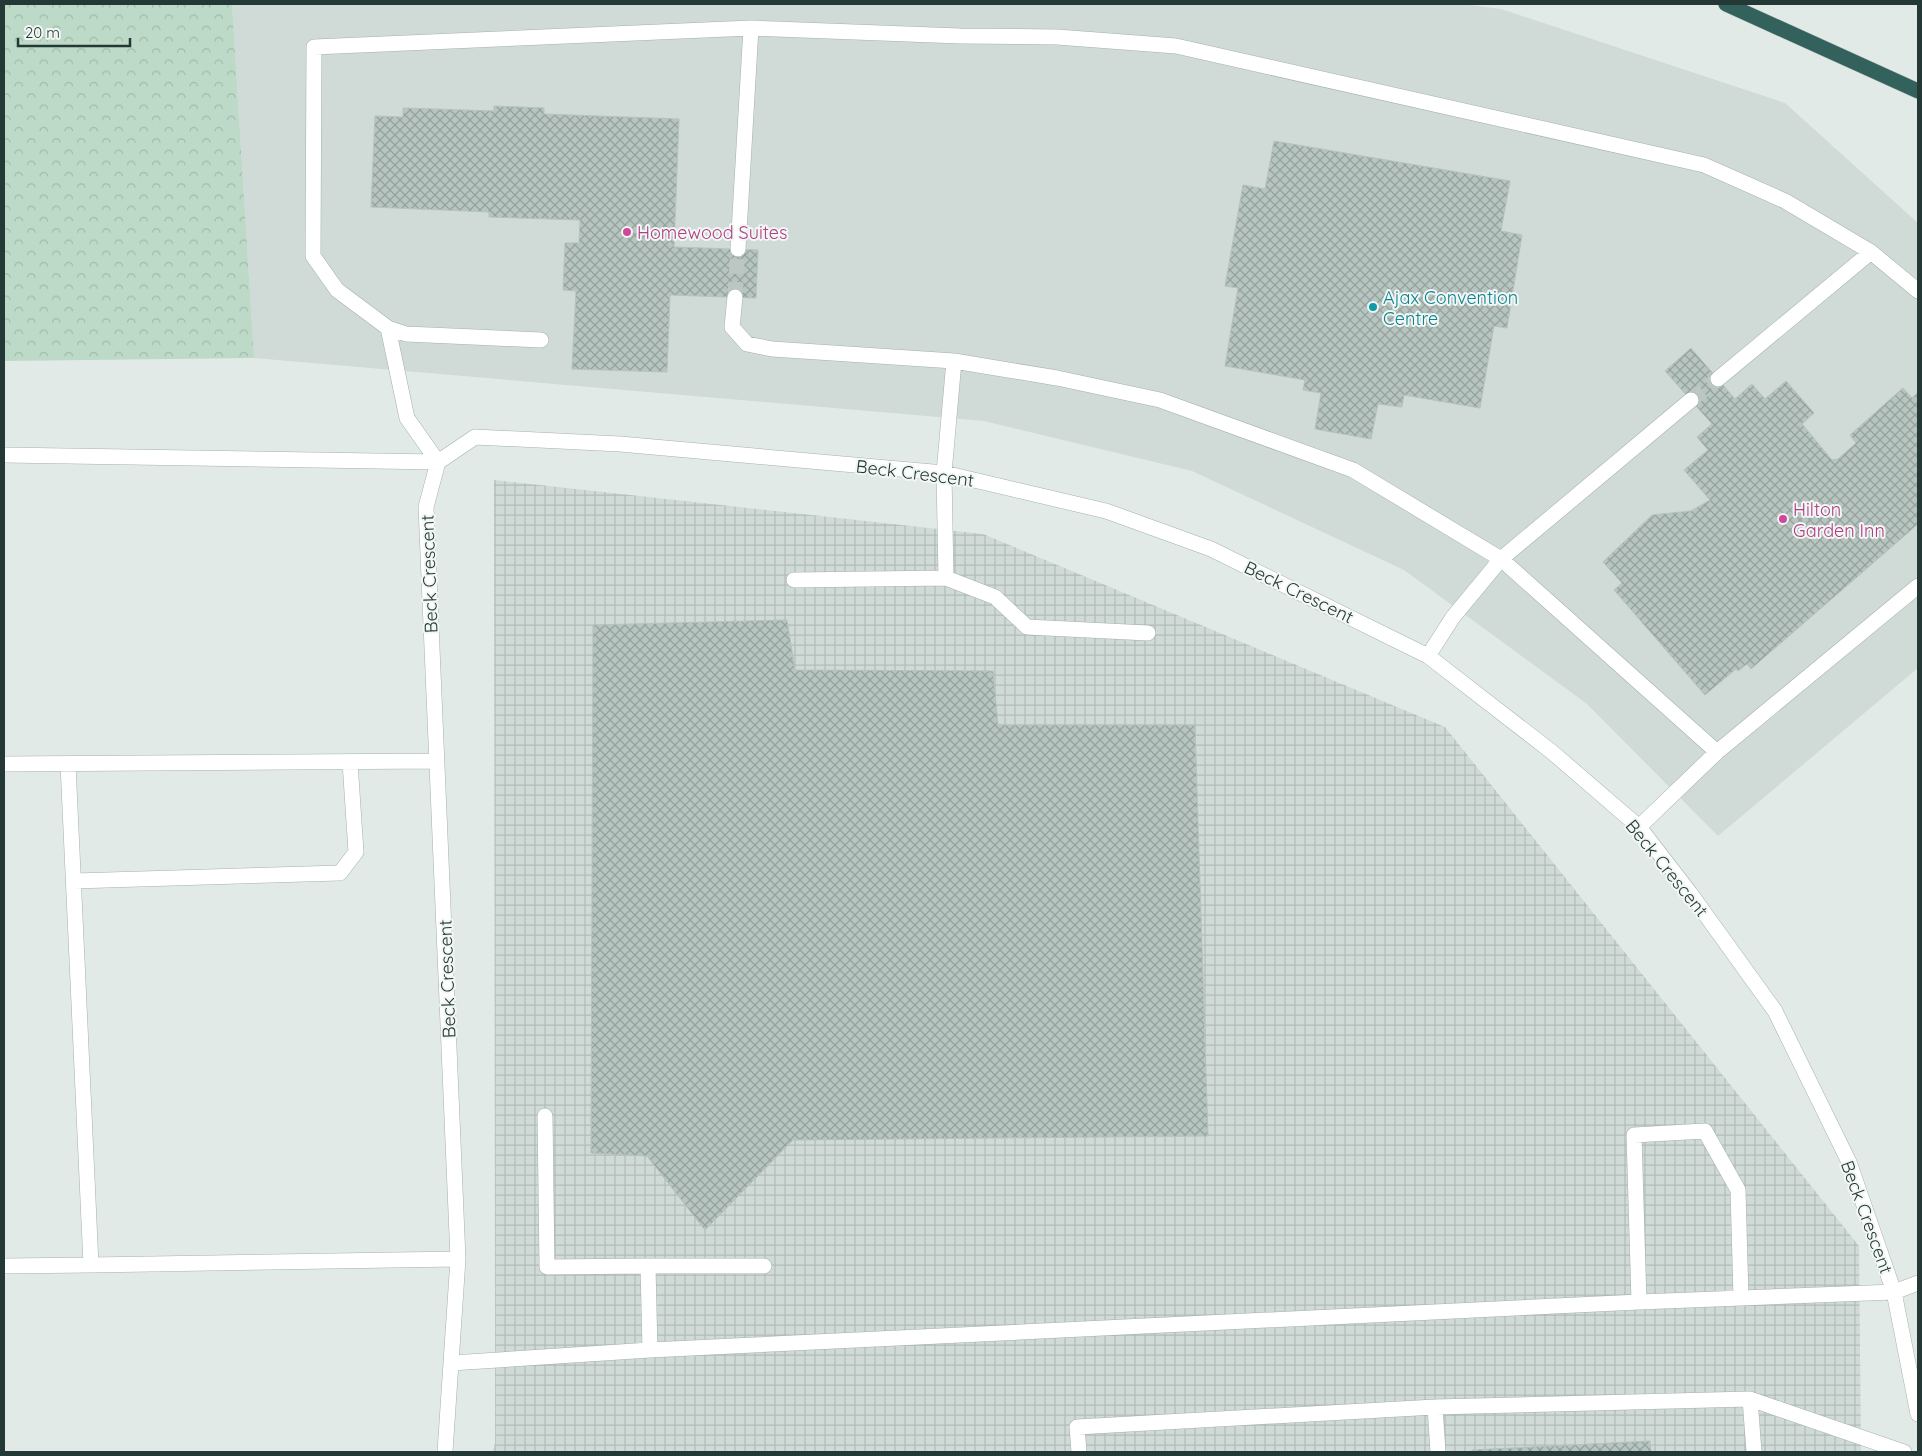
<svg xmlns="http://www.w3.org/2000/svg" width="1922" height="1456" font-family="Quicksand,sans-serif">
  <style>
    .built { fill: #d0dad6 }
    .industrial { fill: url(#industrial-grid) }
    .forest { fill: url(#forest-crowns) }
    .building { fill: url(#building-cross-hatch); stroke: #b5c3be }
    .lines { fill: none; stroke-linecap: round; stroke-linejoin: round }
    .minor-tunnel { stroke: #bcc7c3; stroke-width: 15; stroke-dasharray: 15 8; stroke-linecap: butt }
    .minor-casing { stroke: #a5b1ae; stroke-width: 16 }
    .highway-casing { stroke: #bdc4c2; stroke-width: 16 }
    .minor { stroke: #fff; stroke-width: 15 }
    .highway { stroke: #33625c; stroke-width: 15 }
    .hotel-dot { fill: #d1479c; stroke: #f2f7f5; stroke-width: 2 }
    .culture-dot { fill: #0f9aa8; stroke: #f2f7f5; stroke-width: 2 }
    .labels { text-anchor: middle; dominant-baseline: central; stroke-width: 4; stroke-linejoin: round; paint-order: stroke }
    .hotel-label { font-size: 18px; fill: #b23c85; stroke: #f2f7f5; text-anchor: start }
    .culture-label { font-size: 18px; fill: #0d838f; stroke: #f2f7f5; text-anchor: start }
    .street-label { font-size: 18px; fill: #243935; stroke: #f2f7f5 }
  </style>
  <defs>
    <pattern id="industrial-grid" width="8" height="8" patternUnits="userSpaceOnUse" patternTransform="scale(1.25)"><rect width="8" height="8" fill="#d0dad6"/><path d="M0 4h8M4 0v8" fill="none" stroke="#b2bcb8"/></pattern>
    <pattern id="forest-crowns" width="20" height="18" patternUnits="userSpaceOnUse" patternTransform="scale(1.25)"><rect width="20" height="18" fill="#bdd9c7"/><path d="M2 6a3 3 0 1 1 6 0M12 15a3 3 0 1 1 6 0" fill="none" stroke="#a2bbac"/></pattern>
    <pattern id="building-cross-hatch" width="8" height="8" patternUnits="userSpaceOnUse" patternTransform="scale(1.25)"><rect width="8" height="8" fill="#b7c5c0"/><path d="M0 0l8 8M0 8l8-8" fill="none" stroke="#95a19d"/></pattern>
  </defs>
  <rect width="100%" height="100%" fill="#e2eae7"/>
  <path class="built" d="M232,4H1463L1501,9L1785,103L1918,223V668L1718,836L1587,704L1404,570L1192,471L984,421L254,358Z"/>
  <path class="industrial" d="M494,480L983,534L1445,727L1859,1246L1861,1452H493L495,1443V1319Z"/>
  <path class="forest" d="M4,4H232L254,358L4,361Z"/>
  <path class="building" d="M494,106L544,108V114L679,119L674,247L758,250L756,298L670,295L667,372L572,369L576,291L563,290L565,243H579L580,220L489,217V212L371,207L375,116L403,117V108L494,111Z
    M1274,141L1510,181L1501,231L1522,235L1507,328L1494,326L1480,408L1404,395L1402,407L1378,404L1371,439L1315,429L1321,393L1303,390L1305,380L1225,366L1238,288L1225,286L1243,185L1265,189Z
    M1691,348L1735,399L1752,384L1765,399L1786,381L1814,413L1802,424L1832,460L1838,459L1856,443L1850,435L1903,388L1912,398L1918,392V524L1751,669L1747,664L1738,671L1736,669L1705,695L1614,590L1622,583L1603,562L1652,515L1691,511L1710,500L1684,470L1708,450L1697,437L1712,424L1665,371Z
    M787,620L795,670L993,671L998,725H1195L1208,1136L793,1140L705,1230L647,1156L591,1153L593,625Z
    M1650,1441L1651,1452H1472V1450Z"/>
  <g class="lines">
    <path class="minor-tunnel" d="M735,297L738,249
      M1691,400L1718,379"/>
    <g class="minor-casing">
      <path id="minor" d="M751,28L960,36L1057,37L1176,46L1704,165L1785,201L1871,252L1918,291
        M735,297L732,327L747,344L772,349L954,361
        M388,328L407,418L438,462
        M541,340L406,334L388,328L337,290L313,256L314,47L751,28L738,249
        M1718,379L1871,252
        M4,455L438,462
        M946,578L995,597L1027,627L1148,633
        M794,580L946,578L944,473L954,361L1057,378L1160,400L1353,470L1501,559L1691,400
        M1428,656L1453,617L1501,559L1717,752L1639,827
        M1717,752L1918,586
        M4,764L437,761
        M68,764L91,1265L458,1259
        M74,881L340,873L356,852L350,762
        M545,1116L547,1267L648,1266L650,1350
        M4,1266L91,1265
        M648,1266H764
        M1639,1302L1634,1135L1705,1131L1738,1190L1741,1298
        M451,1363L650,1350L1639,1302L1894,1292L1918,1283
        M1750,1399L1904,1452
        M1435,1407L1438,1452
        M445,1452L458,1259L426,507L438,462L475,437L620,444L944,473L1106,511L1211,549L1428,656L1552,752L1639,827L1690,893L1775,1011L1849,1162L1894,1292L1918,1414
        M1079,1452L1077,1427L1435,1407L1750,1399L1754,1452"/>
    </g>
    <g class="highway-casing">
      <path id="highway" d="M1726,4L1918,91"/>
    </g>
    <use href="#minor" class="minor"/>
    <use href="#highway" class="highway"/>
  </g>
  <g class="hotel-dot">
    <circle cx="627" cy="232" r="5"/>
    <circle cx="1783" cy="519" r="5"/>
  </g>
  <circle class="culture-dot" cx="1373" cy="307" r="5"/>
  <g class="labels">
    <g class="hotel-label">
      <text x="637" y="232">Homewood Suites</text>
      <text x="1793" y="509">Hilton<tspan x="1793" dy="21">Garden Inn</tspan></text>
    </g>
    <g class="culture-label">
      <text x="1383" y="297">Ajax Convention<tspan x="1383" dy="21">Centre</tspan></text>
    </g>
    <g class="street-label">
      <text transform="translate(915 473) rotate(7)">Beck Crescent</text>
      <text transform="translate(429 574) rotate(-92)">Beck Crescent</text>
      <text transform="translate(1299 592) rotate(26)">Beck Crescent</text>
      <text transform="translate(1667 868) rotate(51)">Beck Crescent</text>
      <text transform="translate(447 979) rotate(-92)">Beck Crescent</text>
      <text transform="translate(1867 1217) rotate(70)">Beck Crescent</text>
    </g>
  </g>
  <rect width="1922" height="1456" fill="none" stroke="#243935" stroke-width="10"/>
  <path d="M18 38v8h112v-8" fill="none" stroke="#243935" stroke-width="2.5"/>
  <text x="25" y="38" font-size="15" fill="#243935" stroke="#f2f7f5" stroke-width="4" paint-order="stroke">20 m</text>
</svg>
